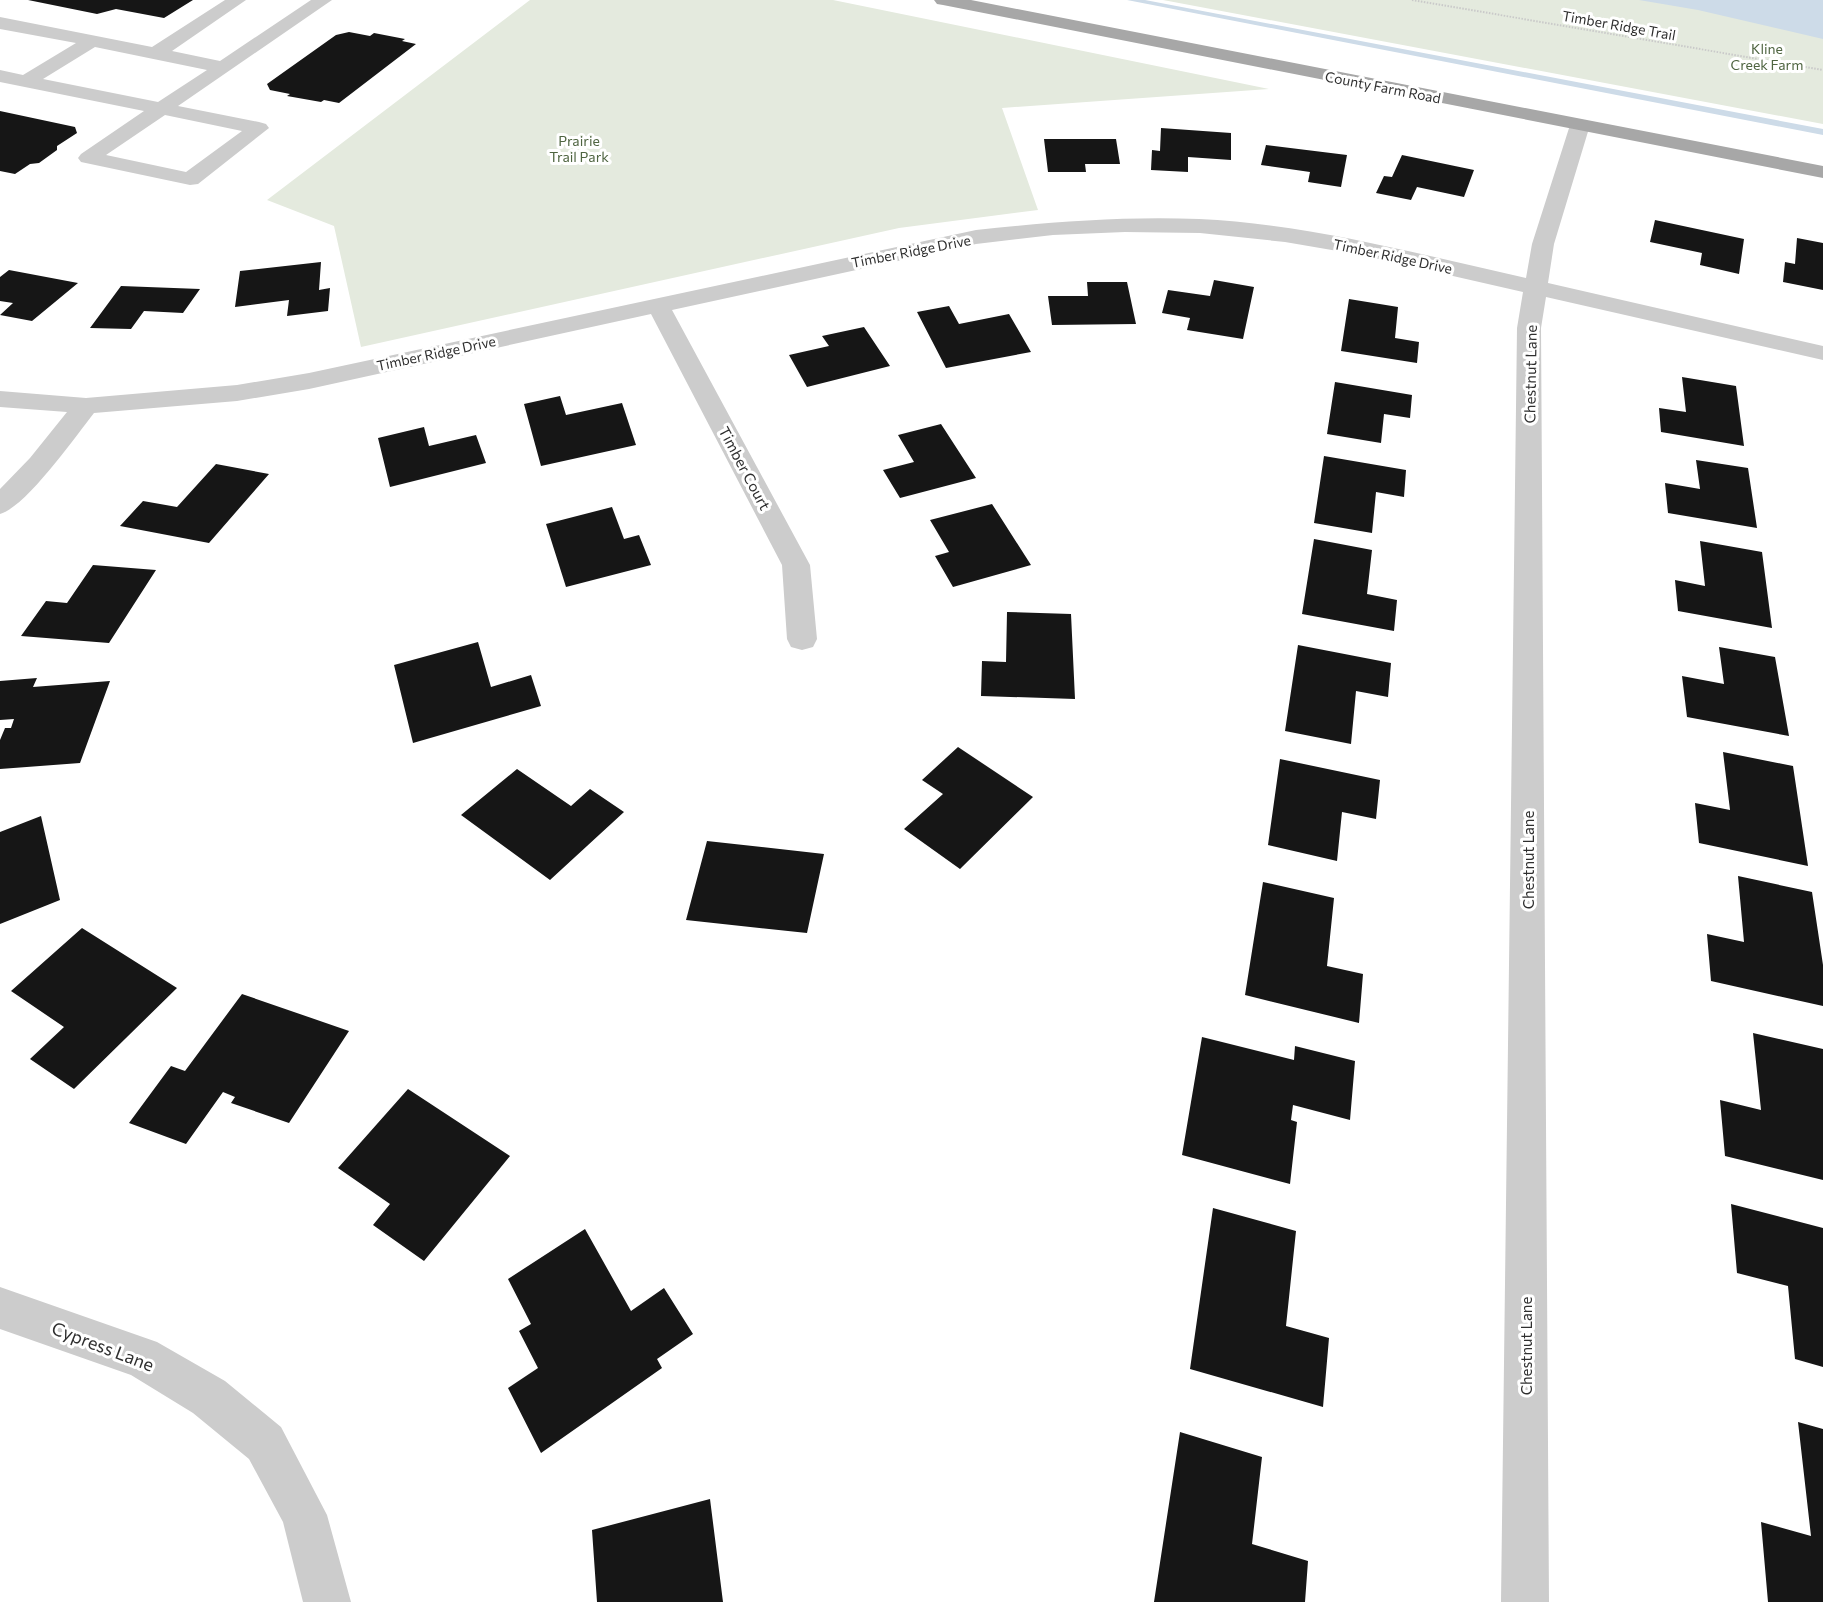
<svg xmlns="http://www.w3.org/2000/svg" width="1823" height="1602" font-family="Commissioner,sans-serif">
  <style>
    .green { fill: #e4eade }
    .water { fill: #cddbe8 }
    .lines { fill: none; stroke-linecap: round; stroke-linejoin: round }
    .stream { fill: #cddbe8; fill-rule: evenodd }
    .building { fill: #161616 }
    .path { stroke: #c9c9c9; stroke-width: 2; stroke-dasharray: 1.5 1.5; stroke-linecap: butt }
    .minor { fill: #ccc; fill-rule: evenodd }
    .major { fill: #a7a7a7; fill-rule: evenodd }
    .labels { text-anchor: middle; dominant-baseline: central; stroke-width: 6; stroke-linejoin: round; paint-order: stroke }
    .far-street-label { font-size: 14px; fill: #2f2f2f; stroke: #fff }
    .far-park-label { font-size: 14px; fill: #4f6541; stroke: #fff }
    .street-label { font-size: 15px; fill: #2f2f2f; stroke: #fff }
    .near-street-label { font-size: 18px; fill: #2f2f2f; stroke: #fff }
  </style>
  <rect width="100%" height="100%" fill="#fff"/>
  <path class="green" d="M530,0H833L1269,89L1002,108L1038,210L899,228L361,347L334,226L267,200Z
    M1163,0H1823V124Z"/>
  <path class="water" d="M1639,0H1823V39L1698,10Z"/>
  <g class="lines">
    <path class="stream" d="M1127,0H1145L1823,129V135Z"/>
  </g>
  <path class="building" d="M28,0H193L164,18L116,9L97,14Z
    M349,32L370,36L374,33L405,39L402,41L416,44L339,103L324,100L321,102L287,96L290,94L270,90L267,84L336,35Z
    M0,111L75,127L77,133L57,146V150L39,163L30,164L15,174L0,171Z
    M1161,128L1231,133V160L1188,157V172L1151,170L1152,150L1160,151Z
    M1044,139H1116L1120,164H1085L1086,172H1048Z
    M1266,145L1347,155L1341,187L1308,182L1310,172L1261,165Z
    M1402,155L1474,170L1464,197L1417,187L1411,200L1376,193L1384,176L1392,177Z
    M1655,220L1744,239L1739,274L1700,265L1702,253L1650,242Z
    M1797,238L1823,243V290L1783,282L1785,262L1795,264Z
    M321,262L319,290L330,288L328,311L287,316L289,300L235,307L240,271Z
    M9,270L78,283L32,321L0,315L13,303L0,301V277Z
    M1214,280L1254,287L1243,339L1187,330L1190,318L1162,313L1168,290L1210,296Z
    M1087,282H1127L1136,324L1052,325L1048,296H1088Z
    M121,286L200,289L183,313L144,311L131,329L90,328Z
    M1349,299L1398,307L1395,338L1419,342L1417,363L1341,351Z
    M949,306L959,324L1009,314L1031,352L946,368L917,312Z
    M864,327L890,366L807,387L789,355L829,346L822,336Z
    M1682,377L1736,386L1744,446L1661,432L1659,408L1686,412Z
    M1335,382L1412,395L1410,418L1384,414L1381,443L1327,434Z
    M560,396L566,415L622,403L636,445L541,466L524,404Z
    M941,424L976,478L900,498L883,470L914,462L898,435Z
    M424,427L429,446L476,435L486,463L390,487L378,438Z
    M1324,456L1406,470L1404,497L1376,492L1372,533L1314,523Z
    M1696,460L1748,468L1757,528L1668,513L1665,483L1700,489Z
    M216,464L269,474L209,543L120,526L143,501L177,507Z
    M992,504L1031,565L953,587L935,556L949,552L930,520Z
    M612,507L624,539L639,535L651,565L566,587L546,524Z
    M1314,539L1372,550L1367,594L1397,600L1394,631L1302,614Z
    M1700,541L1762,552L1772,628L1678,611L1675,580L1705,586Z
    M93,565L156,570L109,643L21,636L46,601L67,603Z
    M1007,612L1071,614L1075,699L981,696L982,661L1006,662Z
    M478,642L491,687L531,675L541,706L413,743L394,665Z
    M1298,645L1391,663L1388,697L1356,691L1351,744L1285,731Z
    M1719,647L1775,657L1789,736L1687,717L1682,676L1724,684Z
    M37,678L33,687L110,681L80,763L0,769V740L5,728H11L14,719L0,720V681Z
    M958,747L1033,797L960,869L904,829L943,794L922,780Z
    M1723,752L1793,766L1808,866L1699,843L1695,803L1730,810Z
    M1280,759L1380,780L1376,819L1342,812L1337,861L1268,845Z
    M517,769L571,806L590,789L624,812L550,880L461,815Z
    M41,816L60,900L0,924V832Z
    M707,841L824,854L807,933L686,920Z
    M1738,876L1812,892L1823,965V1006L1711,981L1707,934L1744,942Z
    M1263,882L1334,898L1327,966L1363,974L1359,1023L1245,995Z
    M82,928L177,988L74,1089L30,1059L64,1027L11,991Z
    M242,994L349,1031L289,1123L231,1103L235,1097L223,1092L186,1144L129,1123L171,1066L185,1071Z
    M1753,1033L1823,1049V1180L1725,1156L1720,1100L1761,1110Z
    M1202,1037L1294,1060L1295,1046L1355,1061L1350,1120L1293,1105L1291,1120L1297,1122L1290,1184L1182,1155Z
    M408,1089L510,1156L424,1261L373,1225L390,1204L338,1168Z
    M1731,1204L1823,1228V1367L1795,1359L1788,1286L1737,1273Z
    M1213,1208L1296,1231L1286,1326L1329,1338L1323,1407L1190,1369Z
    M585,1229L631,1311L664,1288L693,1334L657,1359L662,1368L541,1453L508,1388L538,1368L519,1331L531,1324L508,1279Z
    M1798,1422L1823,1429V1602H1768L1761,1522L1811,1536Z
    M1180,1432L1262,1457L1252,1544L1308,1561L1305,1602H1154Z
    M710,1499L723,1602H597L592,1530Z"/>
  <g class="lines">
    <path class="path" d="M1412,0L1823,70"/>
    <path class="minor" d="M225,0H246L172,51L220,61L311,0H332L178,106L259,122L266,124L269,128L198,184L190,185L81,162L78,158L81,154L144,111L0,82V70L23,75L76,43L0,29V17L152,47ZM95,47L207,70L158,102L43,79ZM165,115L242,131L186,172L106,155Z
      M1580,119L1587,121L1590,125L1554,244L1548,283L1823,346V360L1546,297L1541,328L1549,1602H1501L1517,328L1523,292L1361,255L1285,242L1200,233L1125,232L1053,235L976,244L672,310L810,565L817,639L813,647L802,650L791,647L787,639L782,565L651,314L309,389L237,401L94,413C75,437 26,507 0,514V489L30,458L67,412L0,407V391L86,398L237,385L309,373L976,230C1050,222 1124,216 1199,219C1309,224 1418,254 1526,278L1532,244L1570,125L1573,121Z
      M0,1287L157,1342L225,1381L281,1427L327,1515L351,1602H303L283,1522L249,1459L193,1413L131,1375L0,1329Z"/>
    <path class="major" d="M934,0H971L1823,166V178L943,5L937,4Z"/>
  </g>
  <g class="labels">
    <g class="far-street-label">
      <text transform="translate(1619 25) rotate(10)">Timber Ridge Trail</text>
      <text transform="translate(1383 87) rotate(11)">County Farm Road</text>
      <text transform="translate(911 251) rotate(-11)">Timber Ridge Drive</text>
      <text transform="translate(1393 256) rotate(12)">Timber Ridge Drive</text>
      <text transform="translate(436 353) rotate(-12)">Timber Ridge Drive</text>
    </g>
    <g class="far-park-label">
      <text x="1767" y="48">Kline<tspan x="1767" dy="16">Creek Farm</tspan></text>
      <text x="579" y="140">Prairie<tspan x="579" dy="16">Trail Park</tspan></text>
    </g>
    <g class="street-label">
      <text transform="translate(1530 374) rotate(-89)">Chestnut Lane</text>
      <text transform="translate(745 468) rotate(62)">Timber Court</text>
      <text transform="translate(1528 860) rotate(-90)">Chestnut Lane</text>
      <text transform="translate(1526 1346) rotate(-90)">Chestnut Lane</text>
    </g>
    <g class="near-street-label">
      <text transform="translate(103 1346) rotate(21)">Cypress Lane</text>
    </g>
  </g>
</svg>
